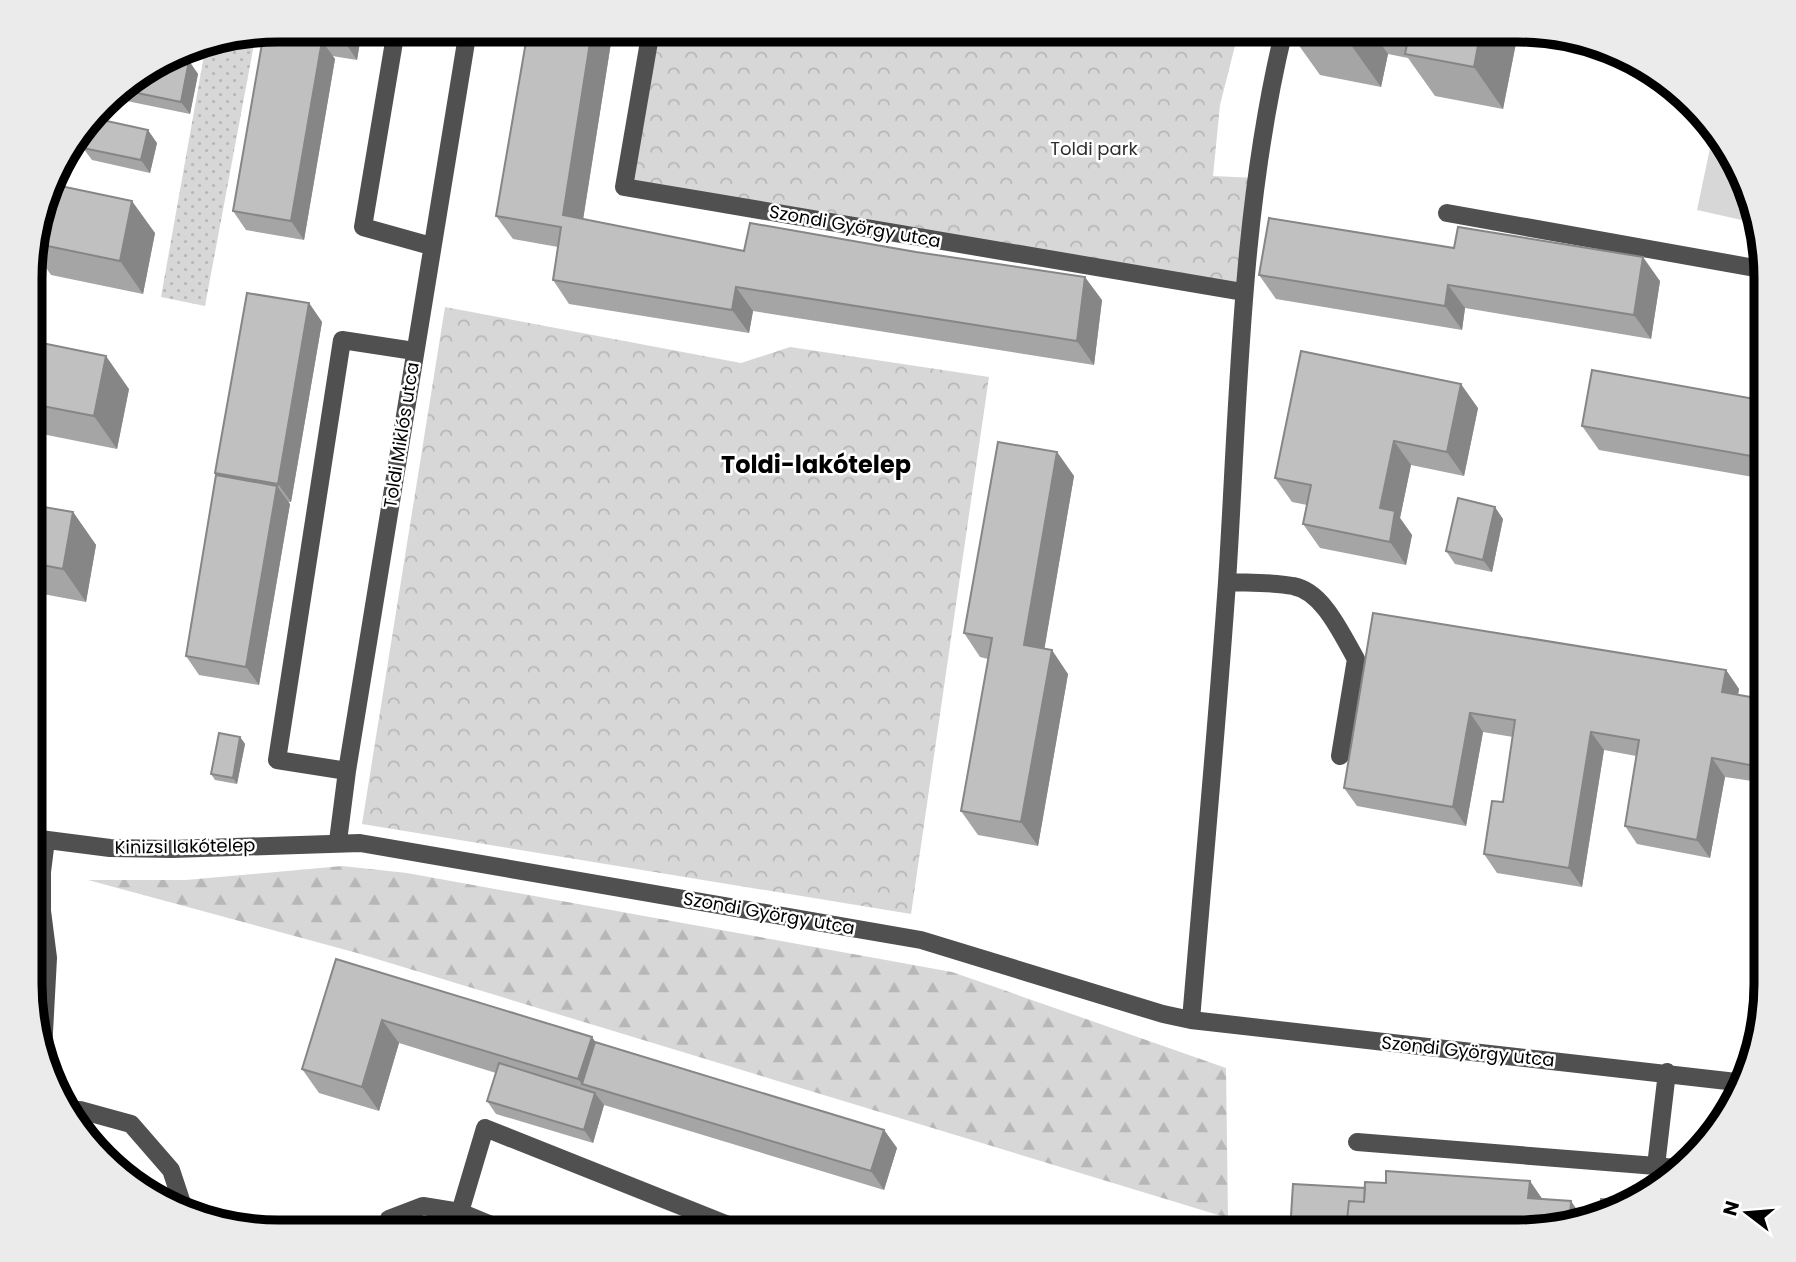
<svg xmlns="http://www.w3.org/2000/svg" width="1796" height="1262" font-family="Poppins,sans-serif">
  <style>
    .grass { fill: url(#grass-dots) }
    .forest { fill: url(#forest-firs) }
    .park { fill: url(#park-crowns) }
    .pitch { fill: #d7d7d7 }
    .lines { fill: none; stroke-linecap: round; stroke-linejoin: round }
    .minor { stroke: #505050; stroke-width: 18 }
    .wall { fill: #a5a5a5 }
    .shaded-wall { fill: #868686 }
    .building { fill: #c0c0c0; stroke: #868686; stroke-width: 2 }
    .labels { text-anchor: middle; dominant-baseline: central; stroke-width: 5; stroke-linejoin: round; paint-order: stroke }
    .park-label { font-size: 18px; fill: #2e2e2e; stroke: #fff }
    .street-label { font-size: 18px; fill: #000; stroke: #fff }
    .district-label { font-size: 24px; font-weight: bold; fill: #000; stroke: #fff }
    .rim { fill: none; stroke: #000; stroke-width: 9 }
  </style>
  <defs>
    <pattern id="grass-dots" width="8" height="8" patternUnits="userSpaceOnUse" patternTransform="scale(1.75)"><rect width="8" height="8" fill="#d7d7d7"/><path d="M2 2h.1M6 6h.1" fill="none" stroke="#b7b7b7" stroke-width="1.8" stroke-linecap="round"/></pattern>
    <pattern id="forest-firs" width="22" height="20" patternUnits="userSpaceOnUse" patternTransform="scale(1.75)"><rect width="22" height="20" fill="#d7d7d7"/><path d="M5 1l3.5 6h-7zM16 11l3.5 6h-7z" fill="#b7b7b7"/></pattern>
    <pattern id="park-crowns" width="20" height="18" patternUnits="userSpaceOnUse" patternTransform="scale(1.75)"><rect width="20" height="18" fill="#d7d7d7"/><path d="M2 6a3 3 0 1 1 6 0M12 15a3 3 0 1 1 6 0" fill="none" stroke="#b7b7b7"/></pattern>
  </defs>
  <rect width="100%" height="100%" fill="#fff"/>
  <path class="grass" d="M259,33L255,39L205,306L161,297L206,44Z"/>
  <path class="forest" d="M342,866L407,873L952,972L1226,1068L1228,1218L357,953L88,880H186Z"/>
  <path class="park" d="M651,30H1239L1220,105L1213,176L1256,178L1243,292L624,187Z
    M445,307L741,363L790,347L989,377L911,914L362,824Z"/>
  <path class="pitch" d="M1713,134L1741,168L1755,223L1697,210Z"/>
  <g class="lines">
    <path class="minor" d="M396,30L363,227L431,246
      M651,30L624,187L1243,292
      M1447,213L1766,270
      M1227,582C1248,583 1272,582 1293,586C1323,591 1342,635 1356,659L1340,756
      M347,771L277,760L342,340L414,351
      M32,838L110,848L172,849L360,843L921,940L1163,1014L1191,1020L1745,1083
      M338,841L347,771L468,30
      M1191,1020C1203,874 1217,728 1227,582C1239,397 1240,211 1284,30
      M43,1051L48,958L42,911V872L46,840
      M1667,1072L1656,1166L1675,1168
      M65,1111L80,1110L131,1124L171,1170L185,1212
      M1357,1142L1656,1166
      M460,1212L485,1128L746,1232
      M384,1232L389,1219L423,1206L460,1212L508,1232"/>
  </g>
  <path class="wall" d="M290,30H362L357,60L332,56L335,59L304,240L246,230L233,211L292,36L290,32Z
    M528,30H613L583,219L744,251L1102,300L1094,365L753,311L749,333L569,304L553,280L558,247L513,239L496,216Z
    M1291,30H1507L1516,43L1503,109L1435,96L1408,58L1388,54L1381,87L1320,75L1290,33Z
    M169,57L189,61L198,74L190,114L122,100L116,91Z
    M157,143L150,173L92,160L83,148Z
    M51,184L155,233L143,294L51,275L32,247Z
    M1454,248L1660,281L1651,339L1465,308L1462,330L1276,299L1259,275Z
    M309,303L322,322L291,502H288L290,504L259,685L199,675L186,656L217,476L215,473Z
    M32,341L129,389L117,449L32,432Z
    M1766,401V496L1753,477L1599,450L1582,426Z
    M1478,408L1464,476L1411,465L1400,518L1412,535L1406,565L1320,548L1303,524L1307,505L1292,502L1275,478Z
    M1057,452L1074,476L1044,649L1068,674L1038,846L978,835L961,811L988,659L980,657L964,633Z
    M32,505L73,512L96,545L86,602L32,592Z
    M1503,519L1492,572L1455,564L1446,551Z
    M1373,613L1726,670L1739,689L1738,695L1762,699L1766,677V806H1764L1751,787L1752,781L1725,777L1710,858L1637,844L1625,826L1636,756L1604,750L1582,887L1497,873L1484,854L1503,802L1513,737L1483,732L1466,826L1357,806L1344,788Z
    M240,737L245,744L237,784L215,780L211,774Z
    M336,959L592,1037L595,1042L884,1130L897,1148L884,1190L604,1105L593,1143L496,1114L487,1101L496,1073L399,1043L379,1111L319,1093L302,1069Z"/>
  <path class="shaded-wall" d="M346,30H362L357,60L344,41Z
    M592,30H613L580,239L563,215Z
    M1354,30H1371L1388,54L1381,87L1351,45Z
    M1481,30H1507L1516,43L1503,109L1474,67Z
    M322,41L335,59L304,240L291,221Z
    M189,61L198,74L190,114L181,102Z
    M148,130L157,143L150,173L141,160Z
    M132,201L155,233L143,294L120,261Z
    M1643,257L1660,281L1651,339L1634,315Z
    M1085,277L1102,300L1094,365L1077,341Z
    M1448,285L1465,308L1462,330L1445,306Z
    M736,287L753,311L749,333L732,310Z
    M309,303L322,322L291,502L278,484Z
    M106,356L129,389L117,449L94,416Z
    M1461,384L1478,408L1464,476L1447,452Z
    M1394,441L1411,465L1400,518L1412,535L1406,565L1390,542L1380,508Z
    M1057,452L1074,476L1041,669L1024,645Z
    M277,486L290,504L259,685L246,667Z
    M1495,507L1503,519L1492,572L1483,560Z
    M73,512L96,545L86,602L63,569Z
    M1052,650L1068,674L1038,846L1021,822Z
    M1726,670L1739,689L1735,710L1722,692Z
    M1470,713L1483,732L1466,826L1453,807Z
    M1591,732L1604,750L1582,887L1569,868Z
    M240,737L245,744L237,784L233,778Z
    M1712,758L1725,777L1710,858L1697,840Z
    M382,1020L399,1043L379,1111L362,1087Z
    M592,1037L608,1061L582,1084L578,1079Z
    M595,1093L604,1105L593,1143L584,1130Z
    M884,1130L897,1148L884,1190L871,1171Z
    M1530,1181L1559,1223L1528,1198Z
    M1571,1201L1582,1217V1215L1583,1217L1573,1219L1570,1215Z"/>
  <path class="building" d="M290,30H346L344,41L290,32Z
    M528,30H592L563,215L744,251L750,223L916,252L1085,277L1077,341L736,287L732,310L553,280L561,227L496,216Z
    M1291,30H1354L1351,45L1290,33Z
    M1410,30H1481L1474,67L1405,54Z
    M264,32H268L322,41L291,221L233,211Z
    M169,57L189,61L181,102L118,89Z
    M93,118L148,130L141,160L83,148L87,126Z
    M51,184L132,201L120,261L33,243Z
    M1269,218L1454,248L1458,227L1643,257L1634,315L1448,285L1445,306L1259,275Z
    M247,293L309,303L278,484L215,473Z
    M32,341L106,356L94,416L32,404Z
    M1301,351L1461,384L1447,452L1394,441L1380,508L1395,511L1390,542L1303,524L1311,485L1275,478Z
    M1592,370L1766,401V411L1764,421H1766V480L1753,478L1757,457L1582,426Z
    M998,442L1057,452L1024,645L1052,650L1021,822L961,811L992,638L964,633Z
    M216,475L277,486L246,667L186,656Z
    M1458,498L1495,507L1483,560L1446,551Z
    M32,505L73,512L63,569L32,563Z
    M1373,613L1726,670L1722,692L1762,699L1766,677V790L1751,787L1755,766L1712,758L1697,840L1625,826L1639,740L1591,732L1569,868L1484,854L1492,801L1503,802L1515,720L1470,713L1453,807L1344,788Z
    M219,733L240,737L233,778L211,774Z
    M336,959L592,1037L578,1079L382,1020L362,1087L302,1069Z
    M595,1042L884,1130L871,1171L582,1084Z
    M499,1063L595,1093L584,1130L487,1101Z
    M1386,1171L1530,1181L1528,1198L1571,1201L1570,1215H1582V1217L1519,1232H1362L1346,1230L1349,1201L1364,1202L1365,1182L1386,1183Z
    M1293,1184L1365,1188L1364,1202L1349,1201L1346,1230L1348,1232H1290Z
    M1601,1199L1635,1201L1628,1207L1600,1213Z"/>
  <g class="labels">
    <g class="park-label">
      <text x="1094" y="148">Toldi park</text>
    </g>
    <g class="street-label">
      <text transform="translate(855 226) rotate(10)">Szondi György utca</text>
      <text transform="translate(401 435) rotate(-81)">Toldi Miklós utca</text>
      <text transform="translate(185 846) rotate(-1)">Kinizsi lakótelep</text>
      <text transform="translate(769 913) rotate(10)">Szondi György utca</text>
      <text transform="translate(1468 1051) rotate(6)">Szondi György utca</text>
    </g>
    <g class="district-label">
      <text x="816" y="464">Toldi-lakótelep</text>
    </g>
  </g>
  <path d="M0 0H1796V1262H0ZM278 42H1518A236 236 0 0 1 1754 278V984A236 236 0 0 1 1518 1220H278A236 236 0 0 1 42 984V278A236 236 0 0 1 278 42Z" fill="#ebebeb" fill-rule="evenodd"/>
  <path class="rim" d="M278 42H1518A236 236 0 0 1 1754 278V984A236 236 0 0 1 1518 1220H278A236 236 0 0 1 42 984V278A236 236 0 0 1 278 42Z"/>
  <g transform="translate(1747 1213) rotate(286)" stroke="#ffffff" stroke-width="5" paint-order="stroke">
  <path d="M0-5L12 26L0 18L-12 26Z" fill="#000000"/>
  <text y="-10" font-size="19" font-weight="bold" text-anchor="middle" fill="#000000">N</text>
  </g>
</svg>
